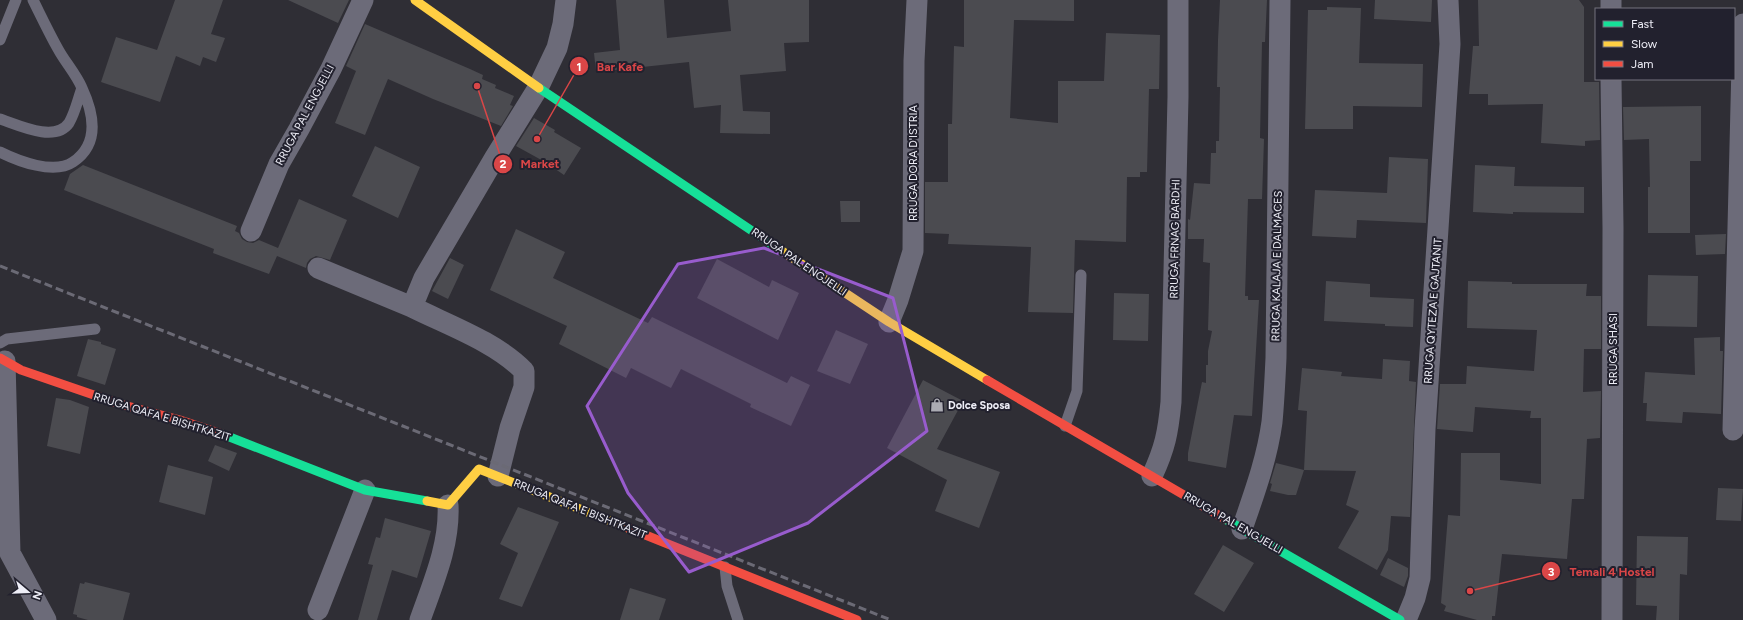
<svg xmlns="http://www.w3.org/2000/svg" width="1743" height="620" font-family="Figtree,sans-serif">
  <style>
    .building { fill: #4b4b50 }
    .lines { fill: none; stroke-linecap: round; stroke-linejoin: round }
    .lane { stroke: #6c6b79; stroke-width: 11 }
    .street { stroke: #6c6b79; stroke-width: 21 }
    .fast { stroke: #16e098; stroke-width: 9 }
    .slow { stroke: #ffcf43; stroke-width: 9 }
    .jam { stroke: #f24e42; stroke-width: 9 }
    .rail { stroke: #6b6a75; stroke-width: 3; stroke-dasharray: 8 4; stroke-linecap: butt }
    .marked { fill: #985ccd; fill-opacity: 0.2; stroke: #985ccd; stroke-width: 3; stroke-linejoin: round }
    .labels { text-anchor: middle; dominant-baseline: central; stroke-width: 4; stroke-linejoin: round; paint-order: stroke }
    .street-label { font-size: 11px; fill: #eeeef7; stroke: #22212e }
    .poi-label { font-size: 11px; font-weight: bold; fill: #eeeef7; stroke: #22212e; text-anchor: start }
    .leader { fill: none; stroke: #da4647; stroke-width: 1.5 }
    .callout-dot { fill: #da4647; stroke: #22212e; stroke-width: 1.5 }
    .mark-label { font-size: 12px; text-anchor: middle; font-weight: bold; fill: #fff }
    .callout-label { font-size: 12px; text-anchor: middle; font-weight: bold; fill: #da4647; stroke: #22212e; stroke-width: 4; stroke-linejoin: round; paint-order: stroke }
  </style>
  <rect width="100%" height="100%" fill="#2f2e35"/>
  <path class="building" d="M175,0H223L211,34L225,38L216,62L203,57L200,66L176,56L160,102L101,82L116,37L157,50Z
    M288,0H349L338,23Z
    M616,0H664L667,38L731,31L728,0H809V42L784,43L786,71L740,75L743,111L770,112V134L720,133L721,105L694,108L689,62L596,72L594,53L620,50Z
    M964,0H1074V21L1014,20L1010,118L1058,123V81H1104L1106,33L1160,35L1159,89H1149L1147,172H1140V177H1127L1126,242L1075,240L1073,313L1028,312L1031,247L948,244L949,234L925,233V182H948V124H952L954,46L964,47Z
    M1220,0H1267L1265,42H1262L1260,138L1264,139L1262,199H1248L1245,296H1248V300H1259L1252,416L1234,415L1226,468L1188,461V453L1202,382L1206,383V365H1208V351L1212,331L1208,330L1210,263L1203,262L1204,239H1188V219L1190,220L1194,183L1210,184L1211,153H1216V141H1219L1220,87H1217L1218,40Z
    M1375,0H1432L1431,22L1374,19Z
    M1478,0H1579L1584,7V82H1599L1600,140L1585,141V146L1541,143L1543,104L1488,105V94H1469L1473,46H1479Z
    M1327,7L1361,8L1359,63L1423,64L1422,107L1353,106V129H1305L1308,10H1327Z
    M365,24L470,69L483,75L482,79L496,85L495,88L514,96L510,105L513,106L501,126L433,99L388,79L365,135L335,123L356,71L346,66Z
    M1701,106V161H1690V233H1648V187H1650L1649,139L1624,140L1623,107Z
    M534,118L555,130L554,132L581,148L564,175L545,162L516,146Z
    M375,146L420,167L398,218L352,196Z
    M1389,157L1428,159L1426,223L1357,220L1356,238L1312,236L1315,190L1387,193Z
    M83,165L237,226L235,231L239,233L242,239L247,242L253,243L259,240L278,248L299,199L347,220L330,260L316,256L310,259L307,263L306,268L277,256L269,274L213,253L214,249L64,190L70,174Z
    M1475,165L1515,167L1514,186L1584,187V213L1513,212V214L1473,212Z
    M840,201H860V222H841Z
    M516,229L565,252L553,278L648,323L652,317L787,383L791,376L810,385L791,426L750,407L751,404L681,369L671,388L631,368L626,378L559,344L567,326L490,290Z
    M1726,234L1725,254L1696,255L1695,235Z
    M450,258L464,265L448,299L432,291Z
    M717,259L769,287L772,280L799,293L778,340L697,298Z
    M1648,275L1698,276L1697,327L1647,326Z
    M1326,281L1370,284V297L1414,299L1413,327L1385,326V324L1324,321Z
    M1468,281L1512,282V284H1587L1586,296H1601V349H1584L1583,392L1601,391L1600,438L1587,439L1584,499H1572L1567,559L1502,554L1495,616H1492V620H1477L1444,611L1446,606L1441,603L1448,515L1460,516L1461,453H1500V480L1541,484V418H1530L1531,411L1475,407L1473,432L1437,429L1440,384H1466L1467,366L1534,371L1537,330L1467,328Z
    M1114,293L1149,294L1148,341L1113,340Z
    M836,330L868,344L850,384L817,371Z
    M1720,337V351H1723L1721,414L1683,412L1682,423L1646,421L1647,403H1643L1645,372L1695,375L1694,338Z
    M88,339L101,342V344L116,349L105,385L77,376Z
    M1383,359L1410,361L1409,381L1416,382L1410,517L1391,516L1388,550L1377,570L1338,548L1359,511L1346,505L1356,471L1304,470L1307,411L1298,410L1302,368L1342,372L1341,376L1382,379Z
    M923,380L963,401L937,449L1000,472L979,528L935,511L947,480L887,448Z
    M56,398L70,400L89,407L80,454L47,446Z
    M215,445L237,453L229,471L208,461Z
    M1276,463L1304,470L1296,495H1288L1270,491L1272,484L1270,483Z
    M168,465L213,477L205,515L159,502Z
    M1718,488L1743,489L1741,521L1716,520Z
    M518,507L559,522L522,607L499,599L518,553L500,544Z
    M385,518L431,531L417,578L392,570L377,620H358L373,565L368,564L376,537L380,538Z
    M1637,536L1688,537L1687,575L1680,574L1679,620H1656L1657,606L1636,605Z
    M1223,545L1254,563L1224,612L1194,594Z
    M1388,558L1408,568V576L1404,587L1380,575Z
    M85,582L130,593L123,620H88L77,617V615L73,614L80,583L84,584Z
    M630,588L666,599L659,620H620Z"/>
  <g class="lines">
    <path class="lane" d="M0,40L16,0
      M0,119C18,125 55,143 69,123C75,113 78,99 82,88
      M0,152C18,161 54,175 73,162C100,144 94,114 82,88C76,74 65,62 58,49C49,33 41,16 33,0
      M0,343L7,339L95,329
      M1065,426L1077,391L1081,275
      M725,567L727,586L738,620"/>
    <path class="street" d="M1611,0V9
      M1611,79L1613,228L1612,620
      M251,231L279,164L299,129L331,69L363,0
      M318,268L412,307L424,278L494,159L538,88L557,48L563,24L566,0
      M412,307C448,325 496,342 524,371V387L510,428L498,476
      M889,322L898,300L913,251L914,61L917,0
      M5,361L10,553L46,620
      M1733,430L1743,24
      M1152,476C1165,448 1168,433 1171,402L1178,97V0
      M1242,529C1254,494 1267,459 1272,422C1274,401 1275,379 1276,358L1280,0
      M318,610L365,490
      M420,620C433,583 450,545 448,505
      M1406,620L1415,598L1420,578L1425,429L1450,44L1448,0"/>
    <path class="fast" d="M539,88L782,251
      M222,434L365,490L427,501
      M1225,519L1400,620"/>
    <path class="slow" d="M415,0L539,88
      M782,251L889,322L987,380
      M427,501L448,505L479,469L628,528"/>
    <path class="jam" d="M0,358L21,370L120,404L180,420L222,434
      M987,380L1225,519
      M628,528L857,620"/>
    <path class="rail" d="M0,266L891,620"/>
  </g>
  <path class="marked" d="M764,248L893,298L927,431L808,523L689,572L628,493L587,406L678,264Z"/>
  <defs>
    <g id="shop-bare" transform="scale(1.08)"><path d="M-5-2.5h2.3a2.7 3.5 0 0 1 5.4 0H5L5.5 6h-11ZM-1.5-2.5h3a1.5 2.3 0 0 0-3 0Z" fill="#ababb3" stroke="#22212e" stroke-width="2.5" paint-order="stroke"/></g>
  </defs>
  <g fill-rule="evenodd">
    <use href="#shop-bare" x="937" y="405"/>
  </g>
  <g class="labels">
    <g class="street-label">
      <text transform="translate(305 115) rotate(-62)">RRUGA PAL ENGJELLI</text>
      <text transform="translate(913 163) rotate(-90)">RRUGA DORA D'ISTRIA</text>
      <text transform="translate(1175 239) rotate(-89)">RRUGA FRNAG BARDHI</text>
      <text transform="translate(799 262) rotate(34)">RRUGA PAL ENGJELLI</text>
      <text transform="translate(1277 266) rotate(-89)">RRUGA KALAJA E DALMACES</text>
      <text transform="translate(1433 311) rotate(-86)">RRUGA QYTEZA E GAJTANIT</text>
      <text transform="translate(1613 349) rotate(-90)">RRUGA SHASI</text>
      <text transform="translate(162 417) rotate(17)">RRUGA QAFA E BISHTKAZIT</text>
      <text transform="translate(580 509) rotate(22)">RRUGA QAFA E BISHTKAZIT</text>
      <text transform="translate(1233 523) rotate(30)">RRUGA PAL ENGJELLI</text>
    </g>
    <g class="poi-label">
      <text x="948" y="405">Dolce Sposa</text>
    </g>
  </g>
  <path class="leader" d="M537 139L579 66M477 86L503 164M1470 591L1551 571"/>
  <g class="callout-dot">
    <circle cx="537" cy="139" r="4"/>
    <circle cx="477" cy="86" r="4"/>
    <circle cx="1470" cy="591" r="4"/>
    <circle cx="579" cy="66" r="10"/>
    <circle cx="503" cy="164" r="10"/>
    <circle cx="1551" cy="571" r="10"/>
  </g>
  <g class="mark-label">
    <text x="579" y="71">1</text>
    <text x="503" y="168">2</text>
    <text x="1551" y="576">3</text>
  </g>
  <g class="callout-label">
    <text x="620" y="71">Bar Kafe</text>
    <text x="540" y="168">Market</text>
    <text x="1612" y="576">Temali 4 Hostel</text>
  </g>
  <rect x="1595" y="8" width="140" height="72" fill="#22212e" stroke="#74737e"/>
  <rect x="1603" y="21" width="20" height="6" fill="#16e098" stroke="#74737e"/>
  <text x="1631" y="28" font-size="12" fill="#eeeef7">Fast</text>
  <rect x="1603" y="41" width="20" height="6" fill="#ffcf43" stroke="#74737e"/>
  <text x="1631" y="48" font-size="12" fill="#eeeef7">Slow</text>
  <rect x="1603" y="61" width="20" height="6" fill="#f24e42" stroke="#74737e"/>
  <text x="1631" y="68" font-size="12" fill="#eeeef7">Jam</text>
  <g transform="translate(28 592) rotate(109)" stroke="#22212e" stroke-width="3" paint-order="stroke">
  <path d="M0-3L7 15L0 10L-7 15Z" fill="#eeeef7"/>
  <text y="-6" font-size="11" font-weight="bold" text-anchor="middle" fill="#eeeef7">N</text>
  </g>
</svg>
